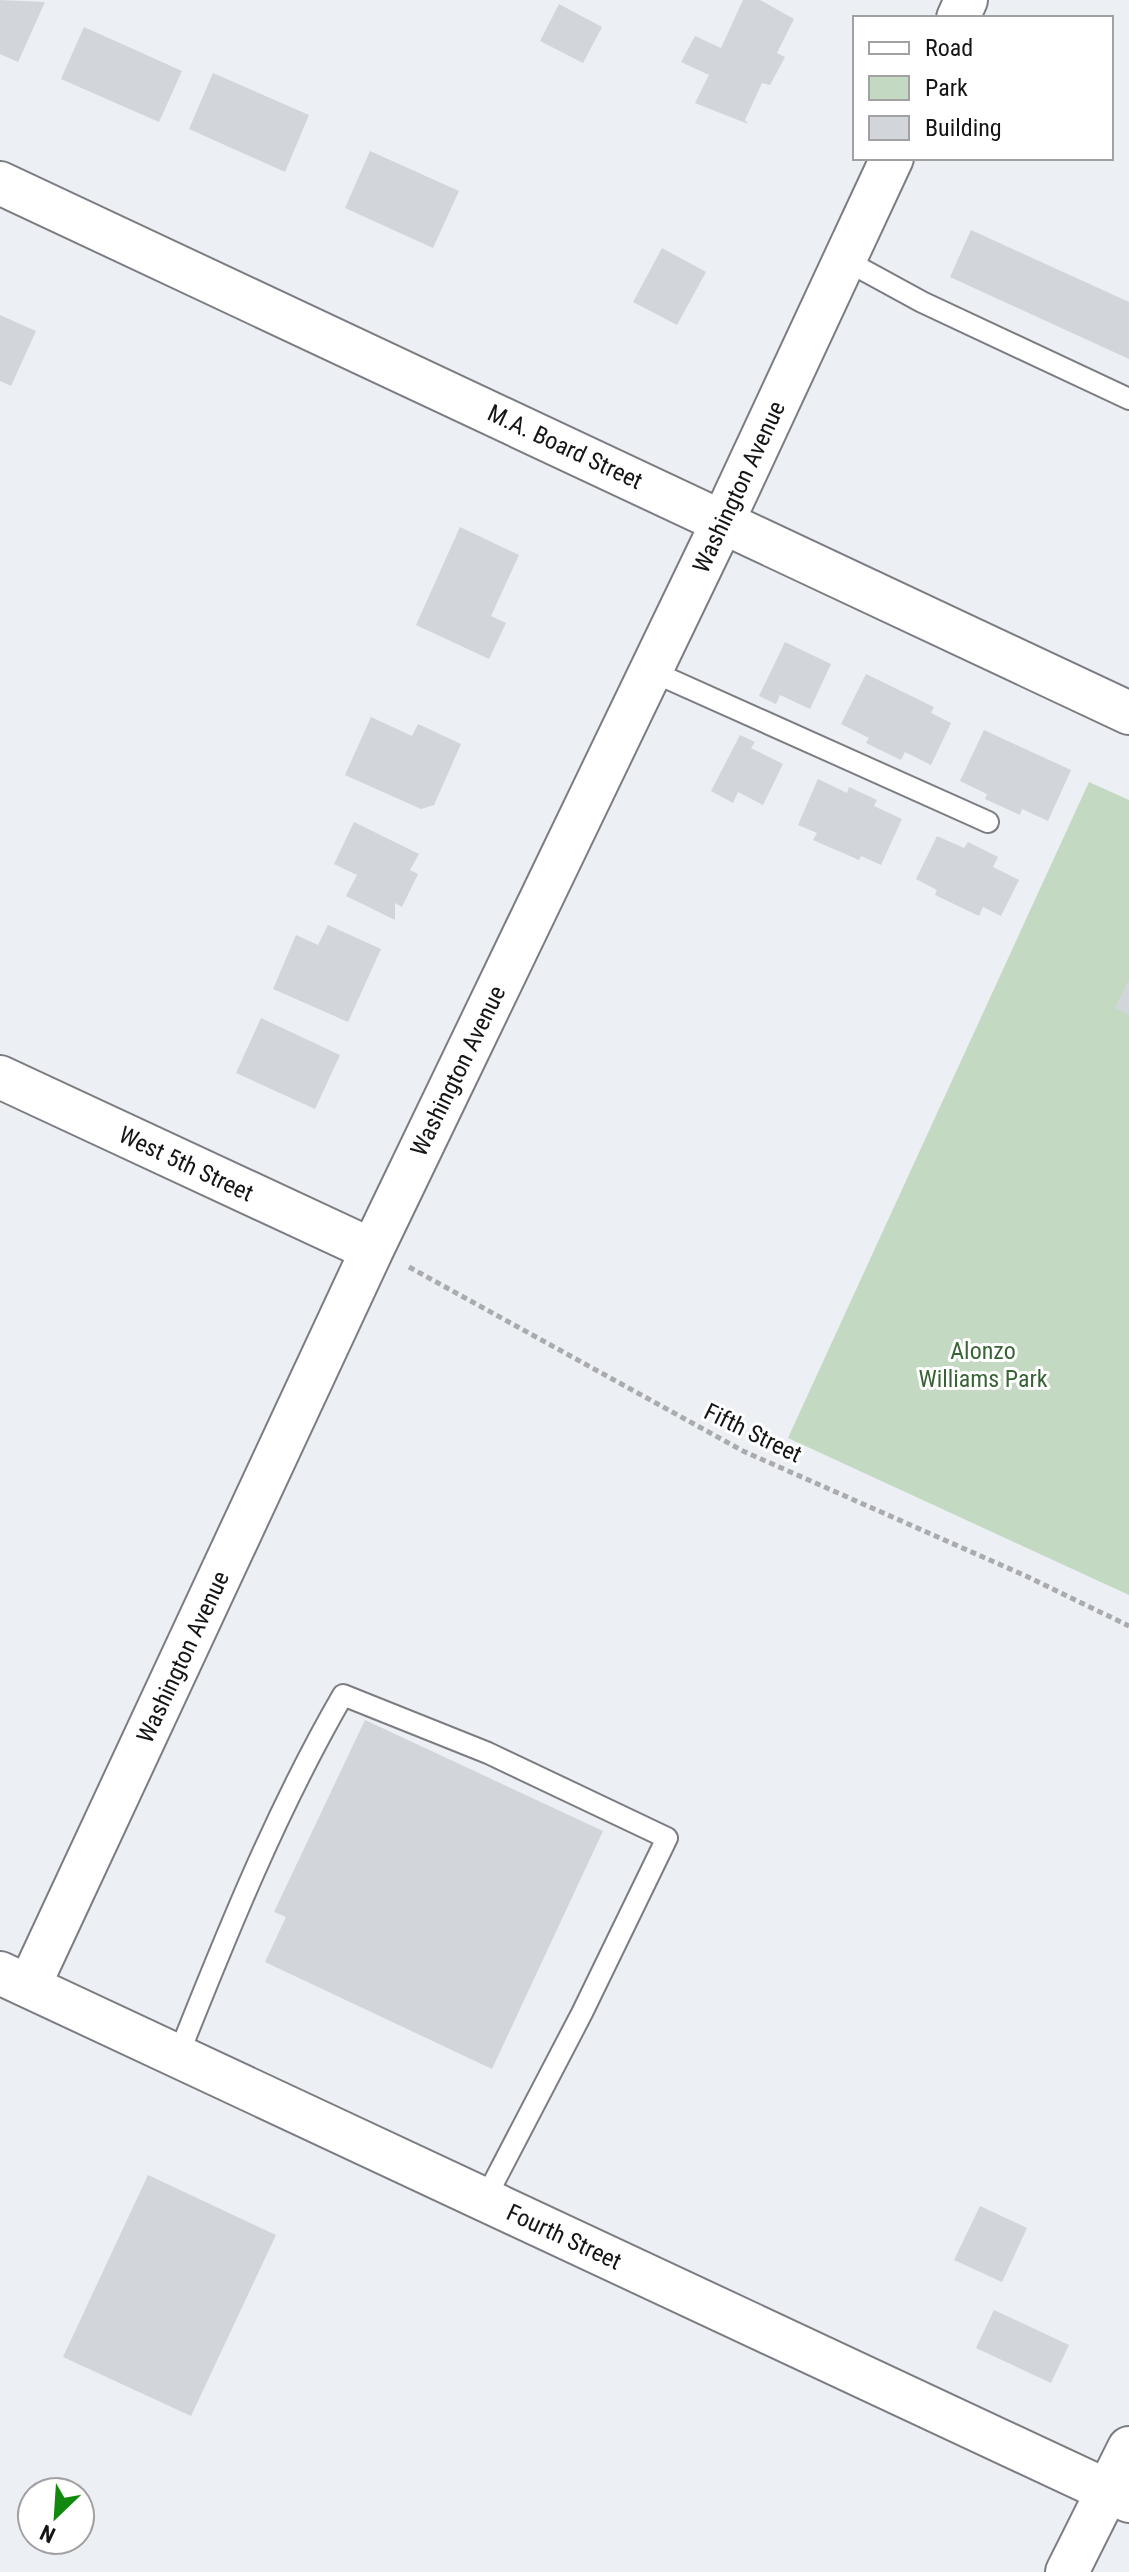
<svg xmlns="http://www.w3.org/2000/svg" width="1129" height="2572" font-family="'Roboto Condensed',sans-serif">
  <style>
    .green { fill: #c3d9c1 }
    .building { fill: #d2d5da }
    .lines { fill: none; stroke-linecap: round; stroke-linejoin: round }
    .service-casing { stroke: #7b7d82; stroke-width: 24 }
    .minor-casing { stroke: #7b7d82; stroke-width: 46 }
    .path { stroke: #a9abaf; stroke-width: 5; stroke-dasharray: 6 4; stroke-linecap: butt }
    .service { stroke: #fff; stroke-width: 20 }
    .minor { stroke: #fff; stroke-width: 42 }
    .labels { text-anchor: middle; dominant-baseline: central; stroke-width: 6; stroke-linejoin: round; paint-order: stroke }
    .street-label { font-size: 24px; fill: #141517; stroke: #fff }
    .park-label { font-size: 24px; fill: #386335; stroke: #fff }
  </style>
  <rect width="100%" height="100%" fill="#eceff4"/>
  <path class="green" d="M1089,782L1129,800V1595L788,1438Z"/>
  <path class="building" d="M0,0L45,2L18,62L0,54Z
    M743,0H760L794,19L777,53L785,57L770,85L762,83L745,120L748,124L695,103L709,75L681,62L695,36L721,48Z
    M559,4L602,27L583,63L540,41Z
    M84,27L182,71L159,122L61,79Z
    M213,73L309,115L285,172L189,129Z
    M370,151L459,191L433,248L345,208Z
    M971,230L1129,302V359L950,277Z
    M662,248L706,272L677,325L633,302Z
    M0,315L36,331L11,386L0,381Z
    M460,527L519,555L491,616L506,623L489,659L416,625Z
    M785,642L831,664L810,709L780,695L776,704L759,696Z
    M866,674L934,707L931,713L951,723L931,765L905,752L901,760L866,743L869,738L841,724Z
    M371,717L412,736L418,724L461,744L434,805L421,809L345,775Z
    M984,730L1071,770L1048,821L1022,809L1020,815L985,799L987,794L960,781Z
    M740,735L755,742L751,748L783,764L763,805L738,792L733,803L711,791Z
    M818,779L847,793L849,787L877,800L874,806L902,819L881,865L861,856L859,860L813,840L817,833L798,825Z
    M354,822L419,854L410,870L418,874L402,907L395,903V920L346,896L357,875L334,864Z
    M937,836L964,848L968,842L998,857L993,867L1019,880L1001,916L983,907L979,916L935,895L937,890L916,879Z
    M328,925L381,949L348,1022L273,989L296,935L318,945Z
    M1129,979V1015L1115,1008Z
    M261,1018L340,1055L315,1109L236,1073Z
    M365,1720L603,1831L492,2069L265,1962L286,1917L274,1912Z
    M148,2175L276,2235L191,2416L63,2357Z
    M980,2206L1027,2228L1002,2282L954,2260Z
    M994,2310L1069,2345L1051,2383L976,2348Z"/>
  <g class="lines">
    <g class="service-casing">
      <path id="service" d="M845,260L922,302L1129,399
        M651,671L988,822
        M178,2056C227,1933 277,1809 343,1695L488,1753L667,1838L582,2013L485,2199"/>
    </g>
    <g class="minor-casing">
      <path id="minor" d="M958,18L966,0
        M0,183L1129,713
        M0,1077L372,1250
        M0,1973L1129,2501
        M29,1986L372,1250L723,521L892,158
        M1067,2572L1129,2448"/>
    </g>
    <path class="path" d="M409,1267L743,1451L1026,1576L1129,1626"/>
    <use href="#service" class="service"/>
    <use href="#minor" class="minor"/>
  </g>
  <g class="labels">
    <g class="street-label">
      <text transform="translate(565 447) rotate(25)">M.A. Board Street</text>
      <text transform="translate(739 487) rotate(-65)">Washington Avenue</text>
      <text transform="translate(458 1071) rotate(-64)">Washington Avenue</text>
      <text transform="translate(186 1164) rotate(25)">West 5th Street</text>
      <text transform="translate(753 1433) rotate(26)">Fifth Street</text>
      <text transform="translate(183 1657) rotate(-65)">Washington Avenue</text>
      <text transform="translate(564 2237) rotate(25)">Fourth Street</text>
    </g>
    <g class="park-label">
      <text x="983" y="1351">Alonzo<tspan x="983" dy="28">Williams Park</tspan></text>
    </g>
  </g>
  <rect x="853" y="16" width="260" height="144" fill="#ffffff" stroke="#a1a1a2" stroke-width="2"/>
  <rect x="869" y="42" width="40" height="12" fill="#ffffff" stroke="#a1a1a2" stroke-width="2"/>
  <text x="925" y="56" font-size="24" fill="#141517">Road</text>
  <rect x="869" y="76" width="40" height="24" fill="#c3d9c1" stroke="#a1a1a2" stroke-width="2"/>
  <text x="925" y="96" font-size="24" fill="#141517">Park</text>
  <rect x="869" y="116" width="40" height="24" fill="#d2d5da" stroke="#a1a1a2" stroke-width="2"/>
  <text x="925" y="136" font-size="24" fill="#141517">Building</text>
  <g transform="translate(56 2516) rotate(205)"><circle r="38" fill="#ffffff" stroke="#a1a1a2" stroke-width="2"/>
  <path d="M0-6L14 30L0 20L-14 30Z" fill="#11890f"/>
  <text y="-12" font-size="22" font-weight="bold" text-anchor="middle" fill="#141517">N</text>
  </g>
</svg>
